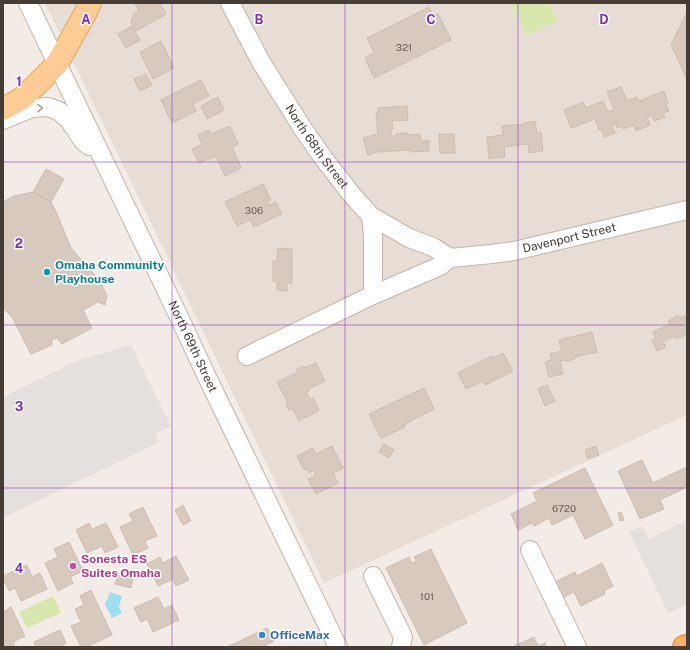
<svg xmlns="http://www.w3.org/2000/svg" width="690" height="650" font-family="'Public Sans',sans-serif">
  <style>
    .residential { fill: #e7ddd4 }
    .green { fill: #d8e7ae }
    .parking { fill: #e3e0de }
    .water { fill: #a2deef }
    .building { fill: #d7c9be; stroke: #cfbcae }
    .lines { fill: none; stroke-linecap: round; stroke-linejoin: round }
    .minor-casing { stroke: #c1b5ab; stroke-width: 20 }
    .major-casing { stroke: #e3a564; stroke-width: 24 }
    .highway-casing { stroke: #dc8136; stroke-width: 24 }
    .minor { stroke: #fff; stroke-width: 18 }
    .major { stroke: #fdcc94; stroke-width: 22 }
    .highway { stroke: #fdaf66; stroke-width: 22 }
    .oneway { stroke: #a29e9a }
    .grid { fill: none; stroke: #7b2cbf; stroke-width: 1; stroke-opacity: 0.55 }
    .culture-dot { fill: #0f9aa8; stroke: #fff; stroke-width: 1.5 }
    .hotel-dot { fill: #d1479c; stroke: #fff; stroke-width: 1.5 }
    .shop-dot { fill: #3f7fe0; stroke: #fff; stroke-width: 1.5 }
    .labels { text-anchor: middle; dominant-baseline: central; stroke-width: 3; stroke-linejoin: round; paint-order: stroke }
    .number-label { font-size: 10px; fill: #6a5f57 }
    .street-label { font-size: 12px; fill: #453c35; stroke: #fff }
    .culture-label { font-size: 12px; font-weight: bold; fill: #0d838f; stroke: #fff; text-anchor: start }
    .hotel-label { font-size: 12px; font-weight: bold; fill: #b23c85; stroke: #fff; text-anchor: start }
    .shop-label { font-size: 12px; font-weight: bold; fill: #366cbe; stroke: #fff; text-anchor: start }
    .grid-label { font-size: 13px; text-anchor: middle; font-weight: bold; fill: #7b2cbf; stroke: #fff; stroke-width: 3; stroke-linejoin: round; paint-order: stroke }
  </style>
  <rect width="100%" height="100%" fill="#f3ece6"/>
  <path class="residential" d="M45,3H687V415L324,583Z"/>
  <path class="green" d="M511,3H549L558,21L527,36Z
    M53,596L61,613L27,628L19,612Z"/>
  <path class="parking" d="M131,345L171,426L155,434L159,442L3,518V397L79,360Z
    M687,520V604L668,613L629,532L642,526L649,539Z"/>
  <path class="water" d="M110,592L122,596L119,607L122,613L112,618L105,605Z"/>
  <path class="building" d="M138,3H160L166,14L136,31L131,22L132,18L134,17L133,14L139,11L135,4Z
    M429,7L433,16L438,14L451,40L374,78L365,58L374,53L367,38Z
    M687,12V79L671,45Z
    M132,26L140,40L126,48L118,34Z
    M161,41L174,68L153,79L140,52Z
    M146,74L152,85L140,91L134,79Z
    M201,80L209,96L193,104L196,111L172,123L161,100Z
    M621,87L627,101L637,97L639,101L664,91L668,104L666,105L669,111L663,113L665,117L654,121L652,115L647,117L650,125L636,131L634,125L623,129L622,126L617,128L616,124L612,126L615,133L604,137L601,129L599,130L595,119L571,128L564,110L583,102L586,108L603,101L608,112L614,110L607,92Z
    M218,97L224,110L207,119L201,106Z
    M407,106L408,120L392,121L393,129H391V136H396V134L408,133V135L420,134L421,141L429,140V151L410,152V150L377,152L368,155L363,138L378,134L376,113H378V108Z
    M535,121L537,133L541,132L543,151L529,153L528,144L504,147L505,157L489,159L487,137L503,135L502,126L524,124V123Z
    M230,126L238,144L232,147L241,168L225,176L216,156L199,163L192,149L202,144L198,135L209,130L211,134Z
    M439,134H454L455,153H440Z
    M46,169L64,179L51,202L33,192Z
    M263,184L271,200L267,202L269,205L276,202L282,214L254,227L250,220L237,226L225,202Z
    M33,192L51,202L57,214L71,248L100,281L107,296L105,305L98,302L83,310L92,328L62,344L57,338L52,339V345L31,354L12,317L3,308V202L14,196Z
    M278,248L292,249V283H287V291L277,290V281H273V261H277Z
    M687,315V334L676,339L675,336L663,342L666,347L657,351L652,340L656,338L653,332L670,324L668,321L678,316L679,318Z
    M592,332L597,352L574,357L575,359L566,361L565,360L560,361L563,374L549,377L545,362L551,360L550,354L562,351L559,340Z
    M503,353L513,371L485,385L483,381L466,389L458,373L492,356L493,358Z
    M316,363L325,381L308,389L309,391L306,392L310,400L313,398L319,410L317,411V412L299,421L293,409L289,410L286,404L288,403L277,382L298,372L296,370L304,366L305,368Z
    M547,385L555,401L545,406L538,389Z
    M424,388L434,409L410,421V422L404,425L405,427L381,438L369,414Z
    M384,444L394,450L389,458L379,452Z
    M332,446L343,468L333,473L338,483L316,494L308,479L316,475L313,470L309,473L307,469L304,470L297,456L313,448L316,454Z
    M596,446L599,455L588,459L585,450Z
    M642,460L653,483L687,467V487L660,500L664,509L640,519L618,471Z
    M585,468L613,525L585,539L573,515L552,525L549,518L534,526L532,523L518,530L511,514L537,501L533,493Z
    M183,505L191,521L183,525L175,510Z
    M143,507L157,536L145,541L148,548L133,555L120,527L133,521L129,514Z
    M621,512L624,520L620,521L618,513Z
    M89,523L92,529L106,523L118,547L105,553L102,546L87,553L76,530Z
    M69,542L83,571L70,577L73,583L58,591L45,563L58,557L54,549Z
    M431,549L467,623L424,645L386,568L409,557L412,563L416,561L414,557Z
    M176,556L189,580L176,586L173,579L158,586L147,564L160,557L163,563Z
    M602,563L613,586L604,591L605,594L581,606L574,592L563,598L555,582L575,572L577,576Z
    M27,565L32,577L40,573L47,589L21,601L15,588L9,591L3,578V576Z
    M118,574L133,578L131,588L115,584Z
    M91,590L112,635L86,647H81L71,626L81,622L75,609L84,605L80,596Z
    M158,597L164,609L172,605L179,620L153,632L147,619L141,622L134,608Z
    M11,607L25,636L13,642L15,647H3V612Z
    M267,628L274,641L262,647H227Z
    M60,630L66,643L59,647H36L34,642Z
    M534,637L538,646L545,643L546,647H514V646Z"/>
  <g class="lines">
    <g class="minor-casing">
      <g id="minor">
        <path id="s1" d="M28,3L180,319L207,377L338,647"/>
        <path id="s2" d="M230,3L261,62L303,129L324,159L352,195L371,216L409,238L433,247L450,258"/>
        <path d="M3,120L32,108L48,107L59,111L69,120L83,141L89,146"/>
        <path d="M371,216L373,236V295"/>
        <path id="s3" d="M247,356L373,295L440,266L450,258L492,254L514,251L687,210"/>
        <path d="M530,550L577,647"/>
        <path d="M373,576L403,637L401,647"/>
      </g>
    </g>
    <g class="major-casing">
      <path id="major" d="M3,109L21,99L35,86L57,64L85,14L90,3"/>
    </g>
    <g class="highway-casing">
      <path id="highway" d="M684,647L687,646"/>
    </g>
    <use href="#minor" class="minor"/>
    <use href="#major" class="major"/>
    <use href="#highway" class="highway"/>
  </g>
  <defs><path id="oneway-chevron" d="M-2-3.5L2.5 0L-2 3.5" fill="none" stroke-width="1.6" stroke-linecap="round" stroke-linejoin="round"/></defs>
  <use class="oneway" href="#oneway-chevron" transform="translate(40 108) rotate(-3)"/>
  <path class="grid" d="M172,3V647M345,3V647M518,3V647M3,162H687M3,325H687M3,488H687"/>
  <circle class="culture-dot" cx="47" cy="272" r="4"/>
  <circle class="hotel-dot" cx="73" cy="566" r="4"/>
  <circle class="shop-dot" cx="262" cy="635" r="4"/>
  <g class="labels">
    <g class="number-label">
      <text x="404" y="47">321</text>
      <text x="254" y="210">306</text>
      <text x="564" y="508">6720</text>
      <text x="427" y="596">101</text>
    </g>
    <g class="street-label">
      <text stroke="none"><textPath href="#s2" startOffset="168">North 68th Street</textPath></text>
      <text stroke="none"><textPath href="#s3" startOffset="347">Davenport Street</textPath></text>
      <text stroke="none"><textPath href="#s1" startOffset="381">North 69th Street</textPath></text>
    </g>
    <g class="culture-label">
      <text x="55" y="265">Omaha Community<tspan x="55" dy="14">Playhouse</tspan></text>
    </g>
    <g class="hotel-label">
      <text x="81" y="559">Sonesta ES<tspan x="81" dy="14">Suites Omaha</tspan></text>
    </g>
    <g class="shop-label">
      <text x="270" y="635">OfficeMax</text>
    </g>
  </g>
  <g class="grid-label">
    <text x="86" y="24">A</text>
    <text x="259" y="24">B</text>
    <text x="431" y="24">C</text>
    <text x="604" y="24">D</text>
    <text x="19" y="86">1</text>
    <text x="19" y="248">2</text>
    <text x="19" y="411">3</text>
    <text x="19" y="573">4</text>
  </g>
  <rect width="690" height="650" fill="none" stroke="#453c35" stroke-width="8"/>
</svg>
